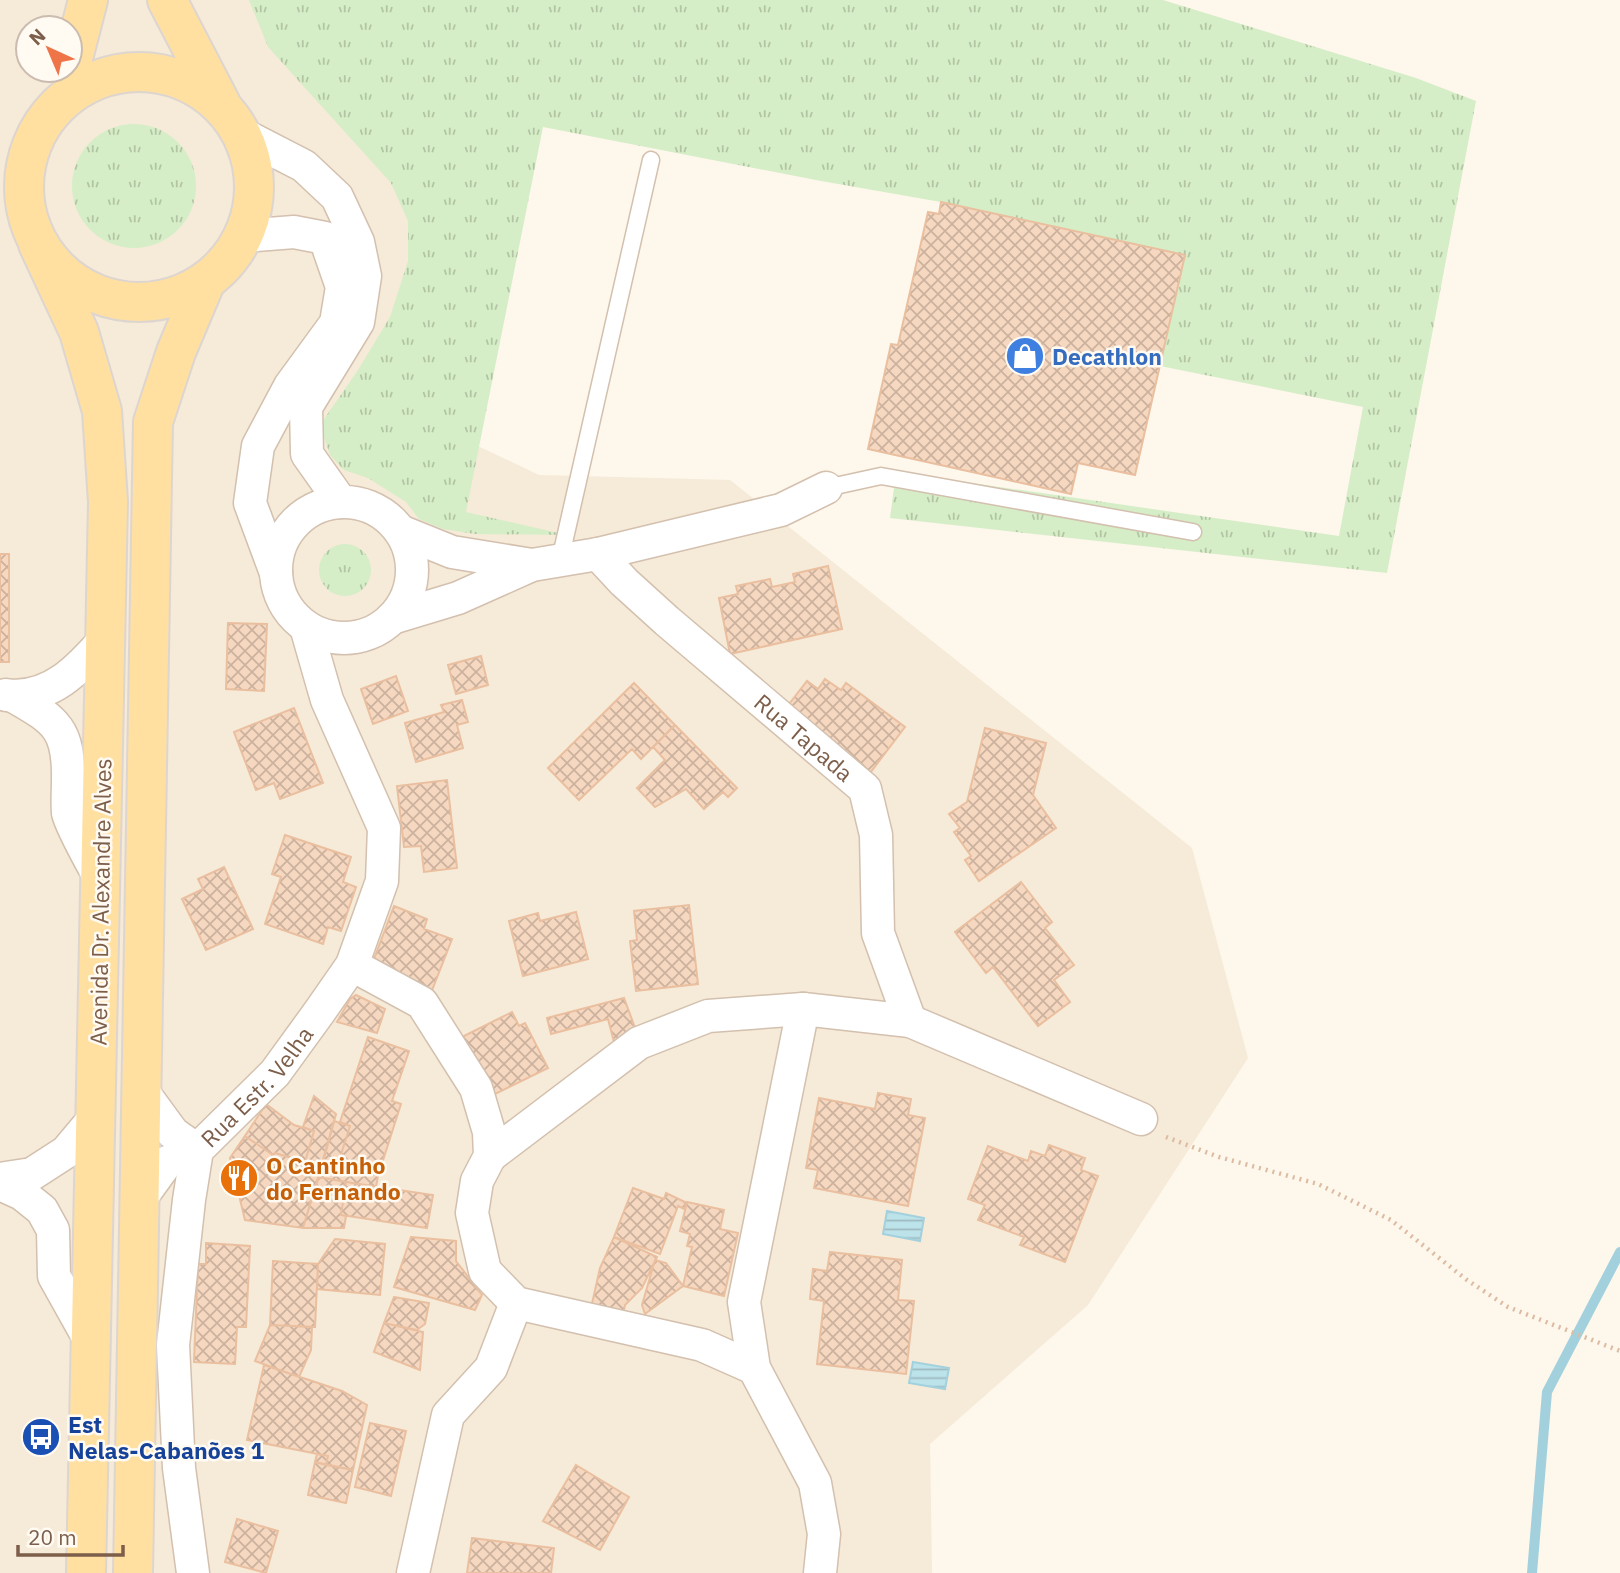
<svg xmlns="http://www.w3.org/2000/svg" width="1620" height="1573" font-family="'IBM Plex Sans',sans-serif">
  <style>
    .residential { fill: #f6ead8; fill-rule: evenodd }
    .grass { fill: url(#grass-tufts) }
    .water { fill: url(#water-rules); stroke: #a2d1dd; stroke-width: 2 }
    .lines { fill: none; stroke-linecap: round; stroke-linejoin: round }
    .stream { stroke: #a2d1dd; stroke-width: 10 }
    .building { fill: url(#building-cross-hatch); stroke: #eabf9f; stroke-width: 2 }
    .service-casing { stroke: #d3c0ae; stroke-width: 19 }
    .minor-casing { stroke: #d3c0ae; stroke-width: 35 }
    .primary-casing { stroke: #ddd5d0; stroke-width: 42 }
    .path { stroke: #dcbba2; stroke-width: 4.5; stroke-dasharray: 2 5; stroke-linecap: butt }
    .service { stroke: #fff; stroke-width: 16 }
    .minor { stroke: #fff; stroke-width: 32 }
    .primary { stroke: #ffe0a1; stroke-width: 38 }
    .labels { text-anchor: middle; dominant-baseline: central; stroke-width: 5; stroke-linejoin: round; paint-order: stroke }
    .shop-label { font-size: 23px; font-weight: bold; fill: #366cbe; stroke: #fffbf3; text-anchor: start }
    .street-label { font-size: 23px; fill: #7c5e4a; stroke: #fffbf3 }
    .food-label { font-size: 23px; font-weight: bold; fill: #c56008; stroke: #fffbf3; text-anchor: start }
    .transit-label { font-size: 23px; font-weight: bold; fill: #164399; stroke: #fffbf3; text-anchor: start }
  </style>
  <defs>
    <pattern id="grass-tufts" width="24" height="20" patternUnits="userSpaceOnUse" patternTransform="scale(1.75)"><rect width="24" height="20" fill="#d5eec7"/><path d="M3 7l-1-3M5 7V3M7 7l1-3M15 17l-1-3M17 17v-4M19 17l1-3" fill="none" stroke="#b2c4a4"/></pattern>
    <pattern id="water-rules" width="6" height="5" patternUnits="userSpaceOnUse" patternTransform="scale(1.75)"><rect width="6" height="5" fill="#bce2ea"/><path d="M0 2.5h6" fill="none" stroke="#9ebac0"/></pattern>
    <pattern id="building-cross-hatch" width="8" height="8" patternUnits="userSpaceOnUse" patternTransform="scale(1.75)"><rect width="8" height="8" fill="#f6d8c0"/><path d="M0 0l8 8M0 8l8-8" fill="none" stroke="#ccb29e"/></pattern>
  </defs>
  <rect width="100%" height="100%" fill="#fef7eb"/>
  <path class="residential" d="M0,0H335L453,317L465,440L539,475L730,480L1192,848L1248,1058L1088,1305L930,1444L932,1573H0ZM28,28H70V70H28Z"/>
  <path class="grass" d="M249,0H1163L1416,78L1476,101L1387,573L890,518L896,472L1339,536L1363,407L1160,366L1184,255L941,202L821,181L543,127L466,512L567,535L475,534L443,529L419,519L406,502L368,478L344,470L330,455L320,425L358,370L390,317L408,261V221L391,183L268,47Z
    M72 186a62 62 0 1 1 124 0a62 62 0 1 1-124 0Z
    M319 570a26 26 0 1 1 52 0a26 26 0 1 1-52 0Z"/>
  <path class="water" d="M887,1211L924,1218L920,1241L883,1234Z
    M913,1362L949,1368L945,1389L909,1383Z"/>
  <g class="lines">
    <path class="stream" d="M1532,1573L1547,1392L1620,1252"/>
  </g>
  <path class="building" d="M941,202L1185,255L1135,475L1078,463L1071,494L868,449L891,344L898,345L928,212L939,214Z
    M0,554H9V662H0Z
    M828,566L842,629L730,654L719,598L738,594L736,586L770,579L772,587L795,582L793,574Z
    M228,623L267,624L264,691L226,689Z
    M481,656L488,685L456,694L448,665Z
    M396,676L408,711L373,724L361,689Z
    M825,679L841,690L846,683L905,727L867,777L786,708L807,681L818,689Z
    M634,683L675,725L641,759L632,749L579,800L548,768Z
    M462,700L468,722L457,725L463,748L416,762L405,723L444,712L441,705Z
    M294,708L323,783L280,799L274,783L256,790L234,732Z
    M675,725L737,788L728,797L723,792L704,809L686,789L655,807L637,788L665,760L653,747Z
    M985,728L1046,743L1033,795L1056,828L979,881L965,860L971,856L954,832L960,828L949,814L967,802Z
    M447,780L457,868L424,872L421,846L404,847L397,786Z
    M285,835L351,857L343,882L356,887L341,931L328,927L323,944L265,924L281,877L272,874Z
    M224,867L253,929L206,950L182,899L203,889L198,879Z
    M1021,882L1052,922L1045,928L1074,965L1054,980L1070,1002L1038,1026L993,967L986,973L955,932Z
    M689,905L698,984L636,991L630,941L637,940L634,911Z
    M394,906L427,919L424,929L452,939L429,998L368,975Z
    M576,912L588,959L523,976L509,921L538,913L540,921Z
    M356,995L385,1009L377,1033L337,1022L350,999Z
    M624,998L637,1033L615,1046L608,1019L551,1034L547,1018Z
    M512,1012L519,1026L525,1023L548,1068L489,1097L460,1038Z
    M368,1037L409,1051L392,1101L401,1104L378,1176L338,1164L350,1126L340,1122Z
    M878,1093L911,1099L908,1115L925,1118L908,1206L814,1188L818,1170L806,1168L819,1098L875,1109Z
    M314,1096L336,1114L322,1166L305,1162L314,1131L303,1127Z
    M266,1104L294,1125L314,1131L305,1162L275,1153L273,1155L245,1136Z
    M334,1121L350,1126L338,1164L378,1176L376,1187L318,1177Z
    M245,1136L273,1155L275,1153L322,1166L303,1228L245,1220L230,1158Z
    M1049,1145L1085,1158L1081,1170L1098,1176L1065,1262L1020,1245L1024,1237L978,1220L985,1205L968,1199L988,1146L1028,1161L1031,1151L1045,1156Z
    M318,1177L346,1182L341,1215L346,1216L344,1228H303Z
    M346,1182L433,1195L427,1228L341,1215Z
    M633,1188L664,1199L666,1193L687,1203L684,1209L678,1206L660,1254L614,1237Z
    M687,1202L724,1210L720,1229L738,1233L724,1296L683,1286L692,1247L687,1246L690,1234L680,1231Z
    M411,1237L456,1241V1261L482,1295L475,1310L394,1287Z
    M614,1237L657,1257L642,1288L625,1305L623,1315L591,1308L600,1268Z
    M335,1239L385,1244L380,1295L317,1289L318,1264Z
    M206,1243L250,1246L246,1327H237L235,1364L194,1362L198,1264H206Z
    M830,1252L902,1260L898,1300L914,1301L906,1374L817,1364L824,1301L810,1299L813,1269L827,1271Z
    M655,1260L666,1263L683,1286L645,1314L642,1305Z
    M273,1261L318,1264L315,1327L270,1325Z
    M394,1297L429,1303L425,1324L417,1330L384,1323Z
    M384,1323L423,1332L420,1370L374,1352Z
    M270,1325L312,1327L311,1350L299,1377L255,1361Z
    M264,1365L342,1391L367,1405L353,1470L326,1465L328,1456L247,1440Z
    M370,1423L406,1431L391,1496L355,1487Z
    M317,1454L328,1456L326,1465L315,1462Z
    M315,1462L353,1470L346,1503L308,1495Z
    M576,1465L629,1497L600,1550L543,1521Z
    M237,1519L278,1531L266,1573L225,1562Z
    M472,1538L554,1548L551,1573H467Z"/>
  <g class="lines">
    <g class="service-casing">
      <path id="service" d="M826,488L881,476L1193,532
        M560,560L651,160"/>
    </g>
    <g class="minor-casing">
      <g id="minor">
        <path d="M242,134L304,166L337,197L358,242L365,276L358,322L306,407L307,454L341,502"/>
        <path d="M243,236L294,232L325,238L342,287L336,323L290,386L258,446L250,503L276,573"/>
        <circle cx="344" cy="570" r="68"/>
        <path d="M400,531L452,552L532,565"/>
        <path id="s1" d="M598,554L624,582L667,621L865,789L876,835L878,933L910,1021"/>
        <path d="M392,618L458,598L532,565L598,554L781,510L826,488"/>
        <path d="M6,695C50,701 80,668 106,638"/>
        <path d="M15,697C57,721 69,730 68,780C68,791 67,802 68,813C71,827 93,865 101,880"/>
        <path d="M352,965L422,1003L476,1088L489,1132L490,1156L477,1181L472,1213L485,1271L516,1303L702,1345L754,1368"/>
        <path d="M803,1009L744,1302L754,1368L815,1483L824,1534L820,1573"/>
        <path d="M143,1092L173,1133L197,1150"/>
        <path d="M490,1156L639,1043L708,1016L803,1009L910,1021L1141,1119"/>
        <path d="M0,1179L32,1174L66,1152L97,1115"/>
        <path d="M0,1184L22,1194L42,1210L53,1230L54,1276L92,1344"/>
        <path d="M141,1198L167,1162L197,1150"/>
        <path id="s2" d="M193,1573L179,1468L173,1345L189,1200L197,1150L275,1073L320,1011L352,965L382,881L384,828L327,700L306,627"/>
        <path d="M413,1573L448,1415L491,1368L516,1303"/>
      </g>
    </g>
    <g class="primary-casing">
      <path id="primary" d="M167,0L221,104
        M70,70L88,0
        M24 187a115 115 0 1 1 230 0a115 115 0 1 1-230 0Z
        M38,244L79,332L102,411L108,502L86,1573
        M133,1573L153,422L176,352L205,283"/>
    </g>
    <path class="path" d="M1166,1137L1219,1157L1318,1184L1391,1220L1467,1280L1508,1307L1620,1351"/>
    <use href="#service" class="service"/>
    <use href="#minor" class="minor"/>
    <use href="#primary" class="primary"/>
  </g>
  <defs>
    <g id="shop-disc" transform="scale(2.0125)"><circle r="9.5" fill="#3f7fe0" stroke="#fffbf3"/><path d="M-5-2.5h2.3a2.7 3.5 0 0 1 5.4 0H5L5.5 6h-11ZM-1.5-2.5h3a1.5 2.3 0 0 0-3 0Z" fill="#fff"/></g>
    <g id="restaurant-disc" transform="scale(2.0125)"><circle r="9.5" fill="#e8710a" stroke="#fffbf3"/><path d="M-5-6h1v4h1v-4h1v4h1v-4h1v5L-1.5 .5V6h-2V.5L-5-1ZM5-6V6H3V1.5H1.5Q1.5-4 5-6Z" fill="#fff"/></g>
    <g id="bus-disc" transform="scale(2.0125)"><circle r="9.5" fill="#1a4fb4" stroke="#fffbf3"/><path d="M-5-6H5V4H4V6H2V4H-2V6H-4V4H-5ZM-3.5-4V0h7V-4ZM-3.5 1.2v1.5H-2V1.2ZM2 1.2v1.5H3.5V1.2Z" fill="#fff"/></g>
  </defs>
  <g fill-rule="evenodd">
    <use href="#shop-disc" x="1025" y="356"/>
    <use href="#restaurant-disc" x="239" y="1178"/>
    <use href="#bus-disc" x="41" y="1437"/>
  </g>
  <g class="labels">
    <g class="shop-label">
      <text x="1052" y="356">Decathlon</text>
    </g>
    <g class="street-label">
      <text stroke="none"><textPath href="#s1" startOffset="276">Rua Tapada</textPath></text>
      <text transform="translate(100 902) rotate(-89)">Avenida Dr. Alexandre Alves</text>
      <text stroke="none"><textPath href="#s2" startOffset="513">Rua Estr. Velha</textPath></text>
    </g>
    <g class="food-label">
      <text x="266" y="1165">O Cantinho<tspan x="266" dy="26">do Fernando</tspan></text>
    </g>
    <g class="transit-label">
      <text x="68" y="1424">Est<tspan x="68" dy="26">Nelas-Cabanões 1</tspan></text>
    </g>
  </g>
  <g transform="translate(49 49) rotate(316)"><circle r="33" fill="#fffbf3" stroke="#cbbcaf" stroke-width="2"/>
  <path d="M0-5L12 26L0 18L-12 26Z" fill="#ef7548"/>
  <text y="-10" font-size="19" font-weight="bold" text-anchor="middle" fill="#7c5e4a">N</text>
  </g>
  <path d="M18 1545v10h105v-10" fill="none" stroke="#7c5e4a" stroke-width="3.5"/>
  <text x="28" y="1545" font-size="21" fill="#7c5e4a" stroke="#fffbf3" stroke-width="5" paint-order="stroke">20 m</text>
</svg>
